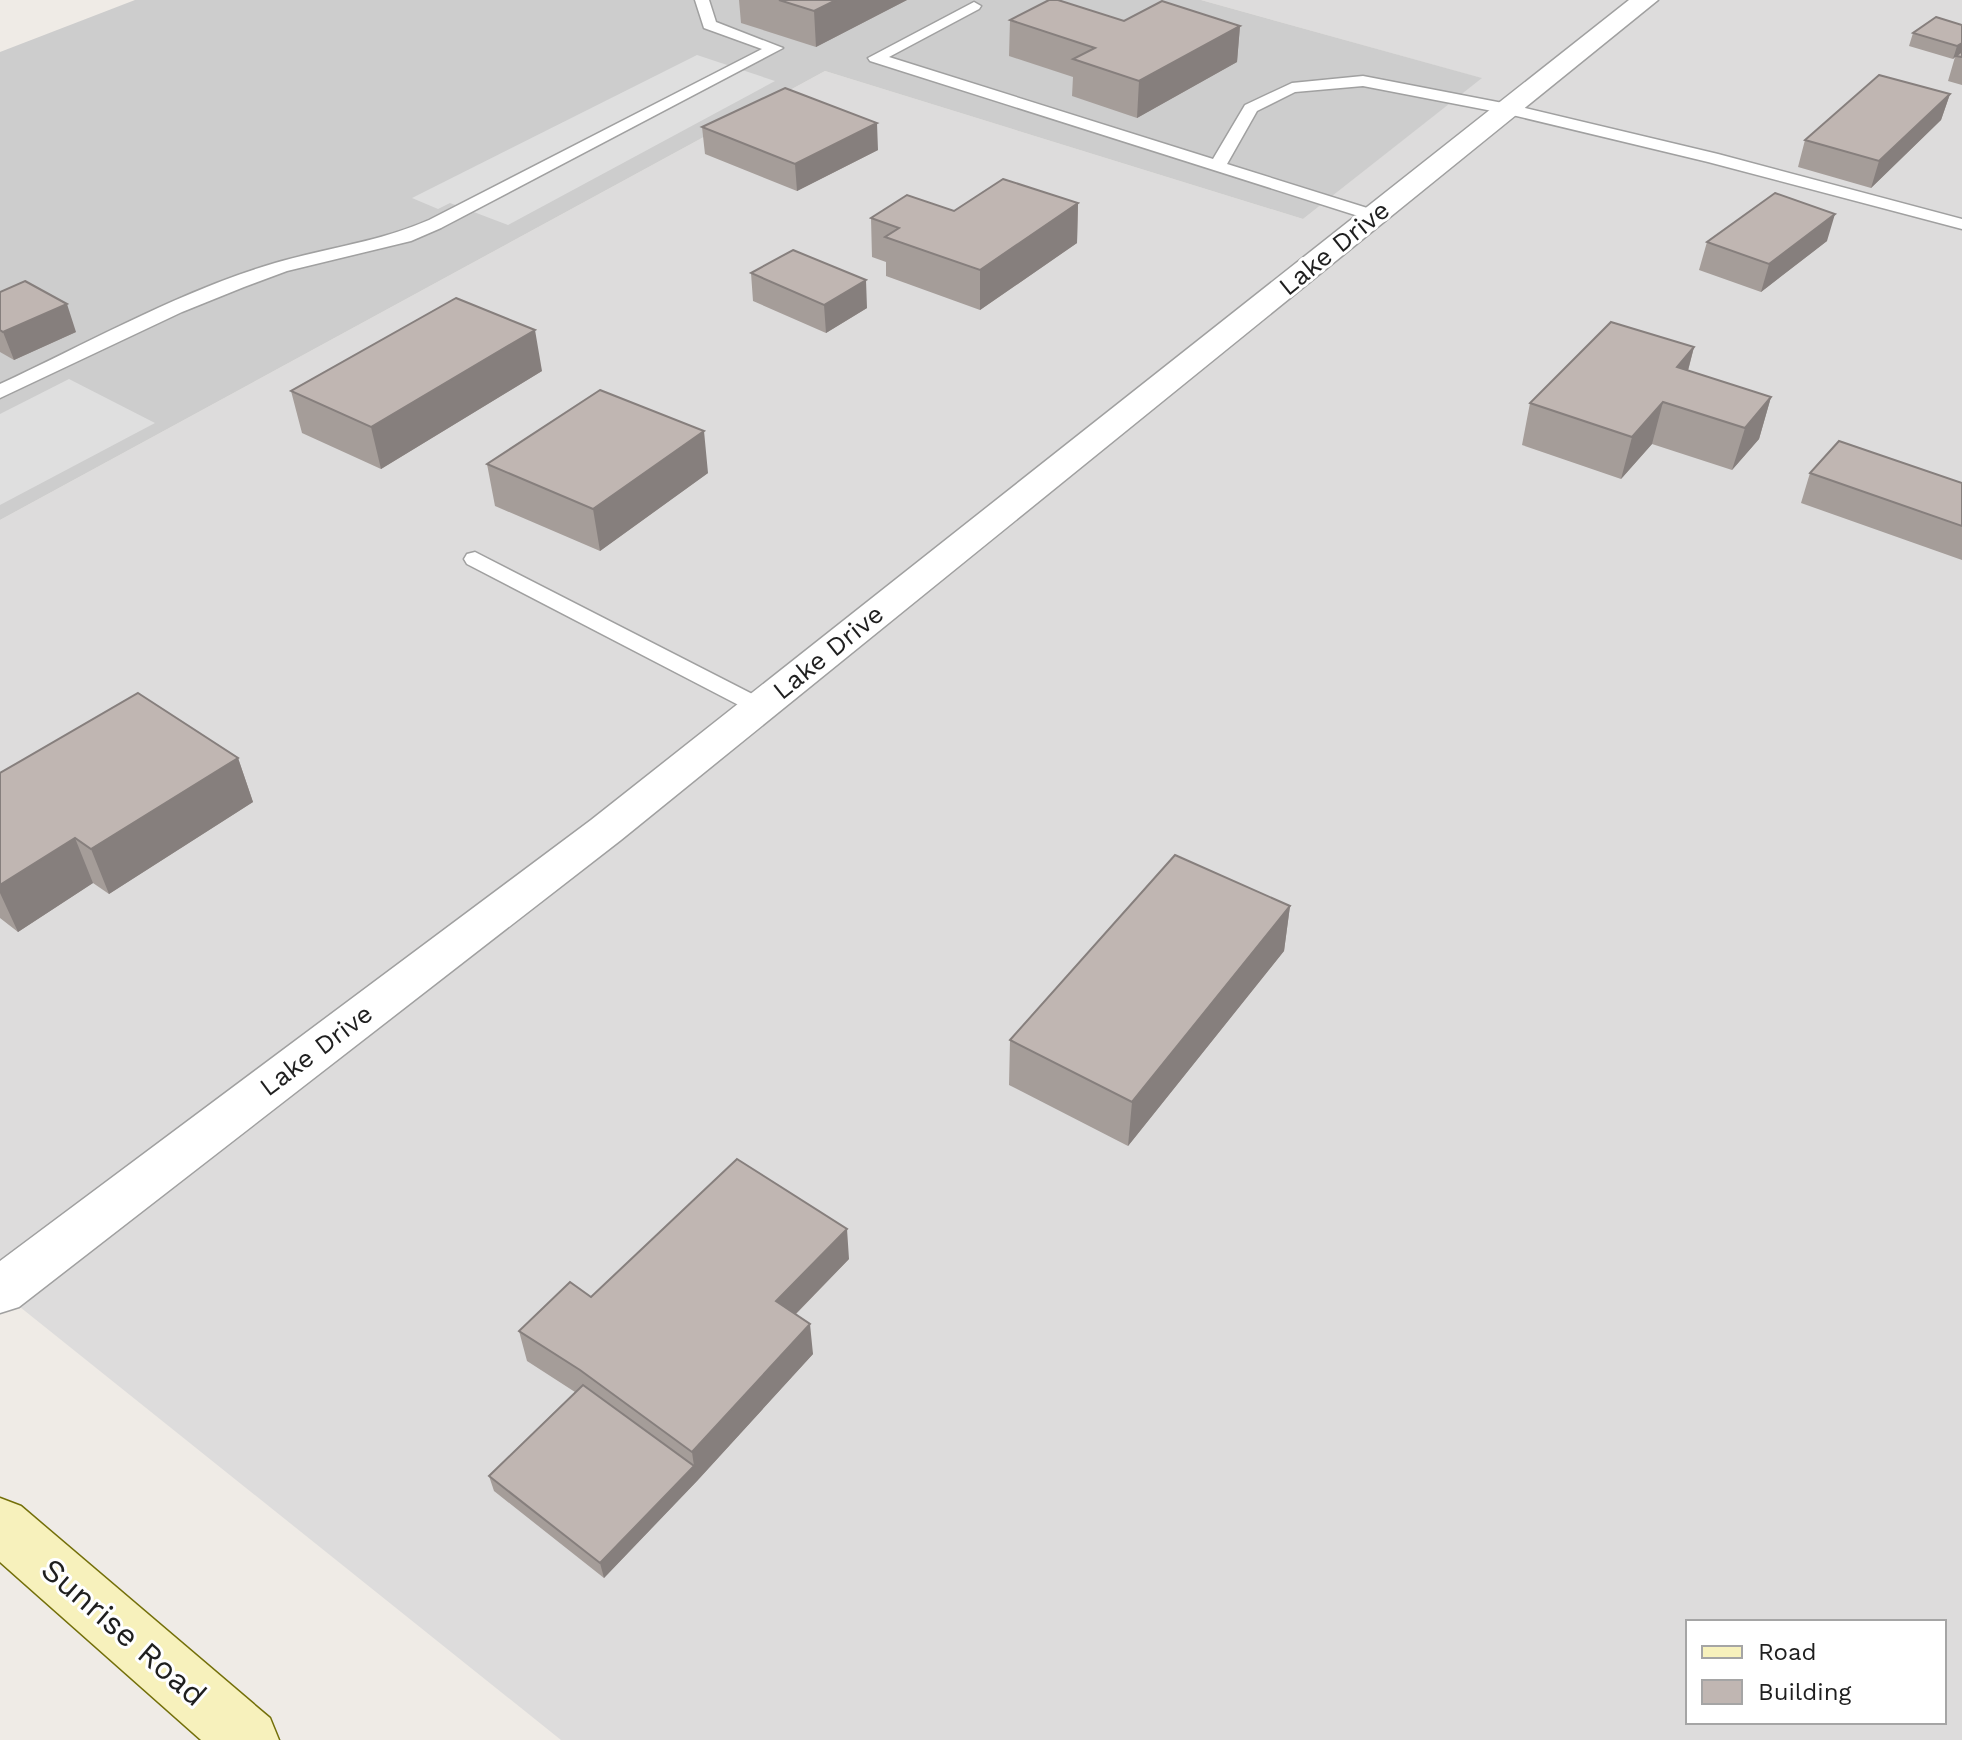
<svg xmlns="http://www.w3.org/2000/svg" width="1962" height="1740" font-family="'Work Sans',sans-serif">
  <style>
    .residential { fill: #dddcdc; fill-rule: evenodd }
    .religious { fill: #cdcdcd }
    .parking { fill: #dfdfdf }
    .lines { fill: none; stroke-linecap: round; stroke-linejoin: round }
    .service-casing { stroke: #a0a0a0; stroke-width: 3 }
    .minor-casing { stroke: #a0a0a0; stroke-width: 3 }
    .secondary-casing { stroke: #736f09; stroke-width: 3 }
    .service { fill: #fff; fill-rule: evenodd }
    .minor { fill: #fff; fill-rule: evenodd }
    .secondary { fill: #f7f1bc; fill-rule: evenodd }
    .wall { fill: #a59d99 }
    .shaded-wall { fill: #867f7d }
    .building { fill: #c0b6b2; stroke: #867f7d; stroke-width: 2 }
    .labels { text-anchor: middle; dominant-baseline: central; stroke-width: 6; stroke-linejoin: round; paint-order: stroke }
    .street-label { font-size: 26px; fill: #1f1f1f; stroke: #fff }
    .near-street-label { font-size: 32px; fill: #1f1f1f; stroke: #fff }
  </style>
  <rect width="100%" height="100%" fill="#efebe6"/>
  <path class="residential" d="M1201,0H1962V1740H561L0,1291V520L825,71L1303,219L1481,78ZM1688,1622H1944V1722H1688Z"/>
  <path class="religious" d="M135,0H1201L1482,78L1303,219L825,71L0,520V52Z"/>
  <path class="parking" d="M697,55L775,81L508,225L450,203L438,209L412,198Z
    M69,379L155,423L0,505V414Z"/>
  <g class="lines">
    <g class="service-casing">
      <path id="service" d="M695,0H709L716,22L783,48L441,228L411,241L287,271L244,287L182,312L0,398V384C90,342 180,291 275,263C326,248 379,242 429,220L762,49L704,28Z
        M974,2L981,6L979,9L889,57L1213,159L1245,105L1292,83L1363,76L1508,104L1718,154L1962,219V229L1708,162L1508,114L1363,86L1295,92L1257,111L1227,164L1380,212L1383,216L1380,220L1374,221L870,61L868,58Z
        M475,552L768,702L772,707L768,712H752L467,564L464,559L467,554Z"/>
    </g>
    <g class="minor-casing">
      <path id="minor" d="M1629,0H1658L621,840L19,1307L0,1313V1261L591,820Z"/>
    </g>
    <g class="secondary-casing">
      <path id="secondary" d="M0,1498L21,1506L270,1718L279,1740H201L0,1562Z"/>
    </g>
    <use href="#service" class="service"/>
    <use href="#minor" class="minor"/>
    <use href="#secondary" class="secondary"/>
  </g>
  <path class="wall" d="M739,0H907L816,47L741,23Z
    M1010,20L1124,21L1240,26L1237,62L1137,118L1072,96L1073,77L1009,56Z
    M1962,25V85L1948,81L1955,57L1953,59L1909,46L1913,33Z
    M1950,94L1941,120L1871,188L1798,167L1805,140Z
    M702,127L878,150L797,191L705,154Z
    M1078,203L1077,243L980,310L886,276V262L872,257L871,218L954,211Z
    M1827,241L1761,292L1699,270L1707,242Z
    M751,273L867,308L826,333L753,301Z
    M0,292L76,332L14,360L0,352Z
    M1694,347L1688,371L1771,397L1759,439L1732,470L1652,444L1621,479L1522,445L1530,403Z
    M542,371L381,469L302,433L291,391Z
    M487,464L708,473L600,551L495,506Z
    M1810,473L1962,483V560L1801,503Z
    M238,758L253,802L109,894L93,883L18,932L0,918V773Z
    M1290,906L1284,951L1128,1146L1009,1085L1010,1040Z
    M849,1259L796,1314L813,1354L697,1481L604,1578L494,1491L489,1476L575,1392L527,1361L519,1331Z"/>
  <path class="shaded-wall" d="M836,0H907L816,47L814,11Z
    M1240,26L1237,62L1137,118L1139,81Z
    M1962,43V53L1956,56L1953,59L1957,46Z
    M1950,94L1941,120L1871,188L1879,161Z
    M877,123L878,150L797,191L795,164Z
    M1078,203L1077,243L980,310V270Z
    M1835,214L1827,241L1761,292L1769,264Z
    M866,280L867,308L826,333L824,305Z
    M67,304L76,332L14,360L3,332Z
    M535,330L542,371L381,469L371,427Z
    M1694,347L1683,389L1677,367Z
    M1771,397L1759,439L1732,470L1745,428Z
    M1663,402L1652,444L1621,479L1632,437Z
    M704,431L708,473L600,551L593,509Z
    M238,758L253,802L109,894L91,849Z
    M75,838L93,883L18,932L0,893V885Z
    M1290,906L1284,951L1128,1146L1132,1102Z
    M847,1229L849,1259L779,1331L776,1301Z
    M810,1324L813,1354L697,1481L604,1578L600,1563L694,1466L692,1452Z"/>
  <path class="building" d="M779,0H836L814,11Z
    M1049,0H1058L1124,21L1162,1L1240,26L1139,81L1073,59L1095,48L1010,20Z
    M1936,17L1962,25V43L1957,46L1913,33Z
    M1962,51V57L1956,56Z
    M1879,75L1950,94L1879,161L1805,140Z
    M785,88L877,123L795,164L702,127Z
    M1003,179L1078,203L980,270L885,237L899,228L871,218L907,195L954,211Z
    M1775,193L1835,214L1769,264L1707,242Z
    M793,250L866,280L824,305L751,273Z
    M25,281L67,304L3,332L0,330V292Z
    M456,298L535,330L371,427L291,391Z
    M1611,322L1694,347L1677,367L1771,397L1745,428L1663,402L1632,437L1530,403Z
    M600,390L704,431L593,509L487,464Z
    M1839,441L1962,483V526L1810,473Z
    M138,693L238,758L91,849L75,838L0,885V773Z
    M1175,855L1290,906L1132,1102L1010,1040Z
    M737,1159L847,1229L776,1301L810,1324L692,1452L580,1370L519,1331L570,1282L591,1297Z
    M583,1385L694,1466L600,1563L489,1476Z"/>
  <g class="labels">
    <g class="street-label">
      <text transform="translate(1334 248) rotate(-39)">Lake Drive</text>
      <text transform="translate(828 652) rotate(-39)">Lake Drive</text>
      <text transform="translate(316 1050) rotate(-37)">Lake Drive</text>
    </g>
    <g class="near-street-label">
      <text transform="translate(124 1632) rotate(41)">Sunrise Road</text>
    </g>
  </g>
  <rect x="1686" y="1620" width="260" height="104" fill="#ffffff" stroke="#a5a5a5" stroke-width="2"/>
  <rect x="1702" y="1646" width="40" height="12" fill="#f7f1bc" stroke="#a5a5a5" stroke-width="2"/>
  <text x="1758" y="1660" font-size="24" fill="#1f1f1f">Road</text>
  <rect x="1702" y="1680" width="40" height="24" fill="#c0b6b2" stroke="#a5a5a5" stroke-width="2"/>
  <text x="1758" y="1700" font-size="24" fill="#1f1f1f">Building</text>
</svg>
